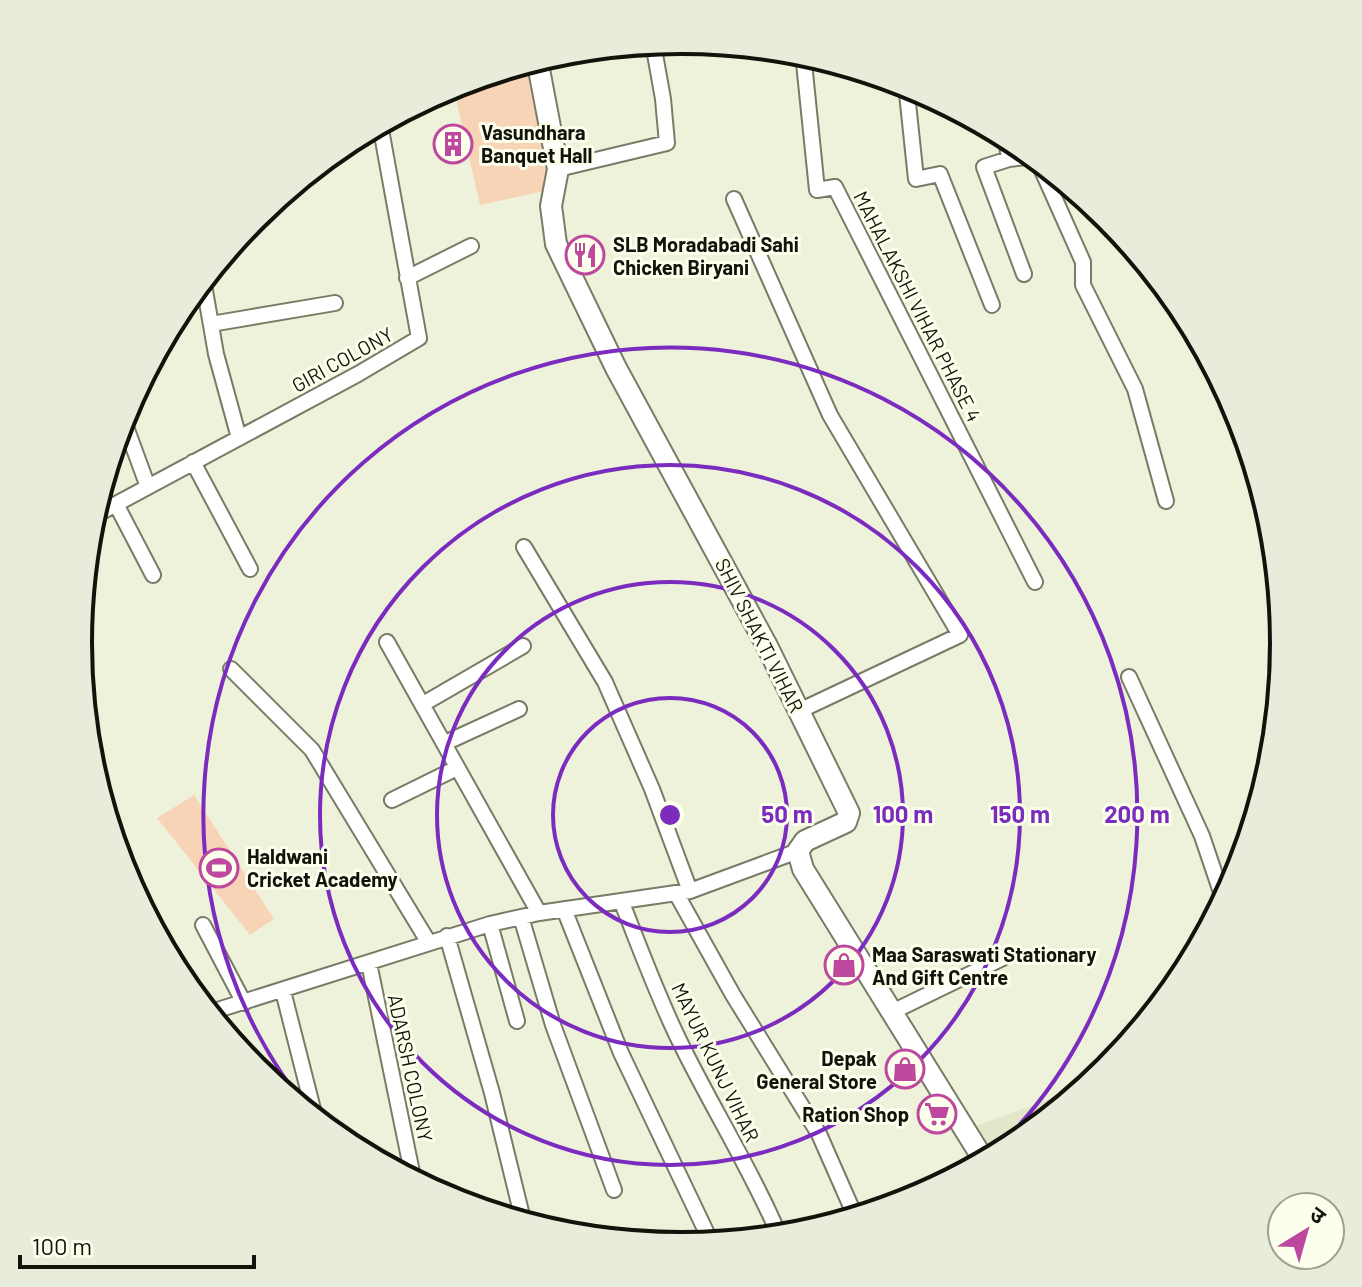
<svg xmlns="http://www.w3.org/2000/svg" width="1362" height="1287" font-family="Barlow,'Noto Sans Devanagari',sans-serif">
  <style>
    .built { fill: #e1e7c8 }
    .green { fill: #f8d4b7 }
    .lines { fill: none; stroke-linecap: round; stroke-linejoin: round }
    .street-casing { stroke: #787c67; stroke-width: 18 }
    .secondary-casing { stroke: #787c67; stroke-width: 24 }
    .street { stroke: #fff; stroke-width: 14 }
    .secondary { stroke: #fff; stroke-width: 20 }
    .ring { fill: none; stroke: #7b2cbf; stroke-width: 4 }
    .labels { text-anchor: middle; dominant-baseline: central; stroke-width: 6; stroke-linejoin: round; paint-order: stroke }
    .poi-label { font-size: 20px; font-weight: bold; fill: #12130b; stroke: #fbffec; text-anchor: start }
    .street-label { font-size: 20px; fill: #12130b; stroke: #fbffec }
    .rim { fill: none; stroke: #12130b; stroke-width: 4 }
    .centre { fill: #7b2cbf; stroke: #fbffec; stroke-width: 4 }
    .ring-label { font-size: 24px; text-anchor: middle; font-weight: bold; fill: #7b2cbf; stroke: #fbffec; stroke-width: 6; stroke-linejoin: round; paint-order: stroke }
  </style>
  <rect width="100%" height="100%" fill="#eef2da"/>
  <path class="built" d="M1085,1086L1086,1088L1016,1146L993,1158L973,1127Z"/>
  <path class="green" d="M527,66L547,172L545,191L480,205L453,85L506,69Z
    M194,795L274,919L250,935L157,818Z"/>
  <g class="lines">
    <g class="street-casing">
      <path id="street" d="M803,53L817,190L835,187L1035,582
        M906,84L916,179L940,174L992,305
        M1006,137L1009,159
        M1037,159L1083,262V285L1135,389L1166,501
        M558,169L667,143L663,99L653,43
        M734,199L830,415L960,635L799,711
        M1024,274L984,167L1009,159L1033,156
        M407,278L471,246
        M203,279L216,354L239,438
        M211,324L335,303
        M122,416L148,487
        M193,462L250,569
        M116,504L153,575
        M1268,509L1282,615
        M92,517L358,374L419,338L380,124
        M524,547L605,682L652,789L690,891
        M387,642L539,913
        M231,669L312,750L429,943
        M1129,677L1202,836L1224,901
        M423,704L523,646
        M445,743L519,709
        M392,800L457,768
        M676,893L733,995L819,1134L856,1218
        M622,903C640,948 657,995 679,1040C711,1106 751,1169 780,1237
        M564,909L621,1053L712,1244
        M521,917L553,1025L614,1190
        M490,924L517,1021
        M203,925L244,1003
        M154,931L209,1013
        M447,936L492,1093L524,1224
        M369,963L414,1182
        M283,991L316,1121
        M892,1012L1009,955
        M208,1013L490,924L539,913L690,891L798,851"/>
    </g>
    <g class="secondary-casing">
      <path id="secondary" d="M537,59L558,169L551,206L556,244L616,368L767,646L849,813L846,822L805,841L798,851L803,869L985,1162"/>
    </g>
    <use href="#street" class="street"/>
    <use href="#secondary" class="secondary"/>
  </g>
  <g class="ring">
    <circle cx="670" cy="815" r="117"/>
    <circle cx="670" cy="815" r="233"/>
    <circle cx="670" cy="815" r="350"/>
    <path d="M318 1121A467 467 0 1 1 979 1165"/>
  </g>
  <defs>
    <g id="building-ring" transform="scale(2)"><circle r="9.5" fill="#fbffec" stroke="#be489e" stroke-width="1.5"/><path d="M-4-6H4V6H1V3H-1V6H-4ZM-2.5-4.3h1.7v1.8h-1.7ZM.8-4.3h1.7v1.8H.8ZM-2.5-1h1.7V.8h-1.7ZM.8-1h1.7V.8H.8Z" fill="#be489e"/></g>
    <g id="restaurant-ring" transform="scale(2)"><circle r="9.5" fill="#fbffec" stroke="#be489e" stroke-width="1.5"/><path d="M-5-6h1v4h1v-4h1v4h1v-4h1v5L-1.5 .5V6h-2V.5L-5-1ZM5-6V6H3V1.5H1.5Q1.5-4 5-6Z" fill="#be489e"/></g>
    <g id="stadium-ring" transform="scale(2)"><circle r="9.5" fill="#fbffec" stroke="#be489e" stroke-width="1.5"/><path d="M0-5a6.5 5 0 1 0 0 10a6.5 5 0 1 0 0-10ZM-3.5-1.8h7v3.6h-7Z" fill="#be489e"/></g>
    <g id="shop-ring" transform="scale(2)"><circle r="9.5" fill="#fbffec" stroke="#be489e" stroke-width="1.5"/><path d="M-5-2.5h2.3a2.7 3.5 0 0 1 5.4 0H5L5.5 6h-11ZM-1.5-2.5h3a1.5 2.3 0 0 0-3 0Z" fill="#be489e"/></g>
    <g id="supermarket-ring" transform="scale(2)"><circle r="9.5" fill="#fbffec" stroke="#be489e" stroke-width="1.5"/><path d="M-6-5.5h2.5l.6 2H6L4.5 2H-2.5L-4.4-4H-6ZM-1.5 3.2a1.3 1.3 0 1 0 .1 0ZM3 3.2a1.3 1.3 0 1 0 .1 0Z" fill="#be489e"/></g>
  </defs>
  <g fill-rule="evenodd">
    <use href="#building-ring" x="453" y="144"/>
    <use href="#restaurant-ring" x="585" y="255"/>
    <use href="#stadium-ring" x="219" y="868"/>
    <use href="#shop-ring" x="844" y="965"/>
    <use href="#shop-ring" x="905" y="1069"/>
    <use href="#supermarket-ring" x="937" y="1114"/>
  </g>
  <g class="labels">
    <g class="poi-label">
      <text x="481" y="132">Vasundhara<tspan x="481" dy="23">Banquet Hall</tspan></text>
      <text x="613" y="244">SLB Moradabadi Sahi<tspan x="613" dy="23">Chicken Biryani</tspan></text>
      <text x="247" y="856">Haldwani<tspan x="247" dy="23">Cricket Academy</tspan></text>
      <text x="872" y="954">Maa Saraswati Stationary<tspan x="872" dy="23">And Gift Centre</tspan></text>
      <text x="877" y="1058" text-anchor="end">Depak<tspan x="877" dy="23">General Store</tspan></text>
      <text x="909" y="1114" text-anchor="end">Ration Shop</text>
    </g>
    <g class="street-label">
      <text transform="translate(918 306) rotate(63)">MAHALAKSHI VIHAR PHASE 4</text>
      <text transform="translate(342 359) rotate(-29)">GIRI COLONY</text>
      <text transform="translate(760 635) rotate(63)">SHIV SHAKTI VIHAR</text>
      <text transform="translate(716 1062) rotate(64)">MAYUR KUNJ VIHAR</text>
      <text transform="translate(411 1068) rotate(78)">ADARSH COLONY</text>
    </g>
  </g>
  <path d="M0 0H1362V1287H0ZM92 643a589 589 0 1 1 1178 0a589 589 0 1 1-1178 0Z" fill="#e8ecda" fill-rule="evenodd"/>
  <path class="rim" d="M92 643a589 589 0 1 1 1178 0a589 589 0 1 1-1178 0Z"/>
  <circle cx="670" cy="815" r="12" class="centre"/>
  <g class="ring-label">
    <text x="787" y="823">50 m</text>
    <text x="903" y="823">100 m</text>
    <text x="1020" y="823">150 m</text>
    <text x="1137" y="823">200 m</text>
  </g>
  <g transform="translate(1306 1231) rotate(37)"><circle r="38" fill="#fbffec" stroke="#9ea192" stroke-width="2"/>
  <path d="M0-6L14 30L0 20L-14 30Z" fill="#be489e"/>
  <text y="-12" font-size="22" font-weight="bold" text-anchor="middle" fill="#12130b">उ</text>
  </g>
  <path d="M20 1255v12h234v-12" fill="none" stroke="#12130b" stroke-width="4"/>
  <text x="32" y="1255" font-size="24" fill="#12130b" stroke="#fbffec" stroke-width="6" paint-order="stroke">100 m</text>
</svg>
